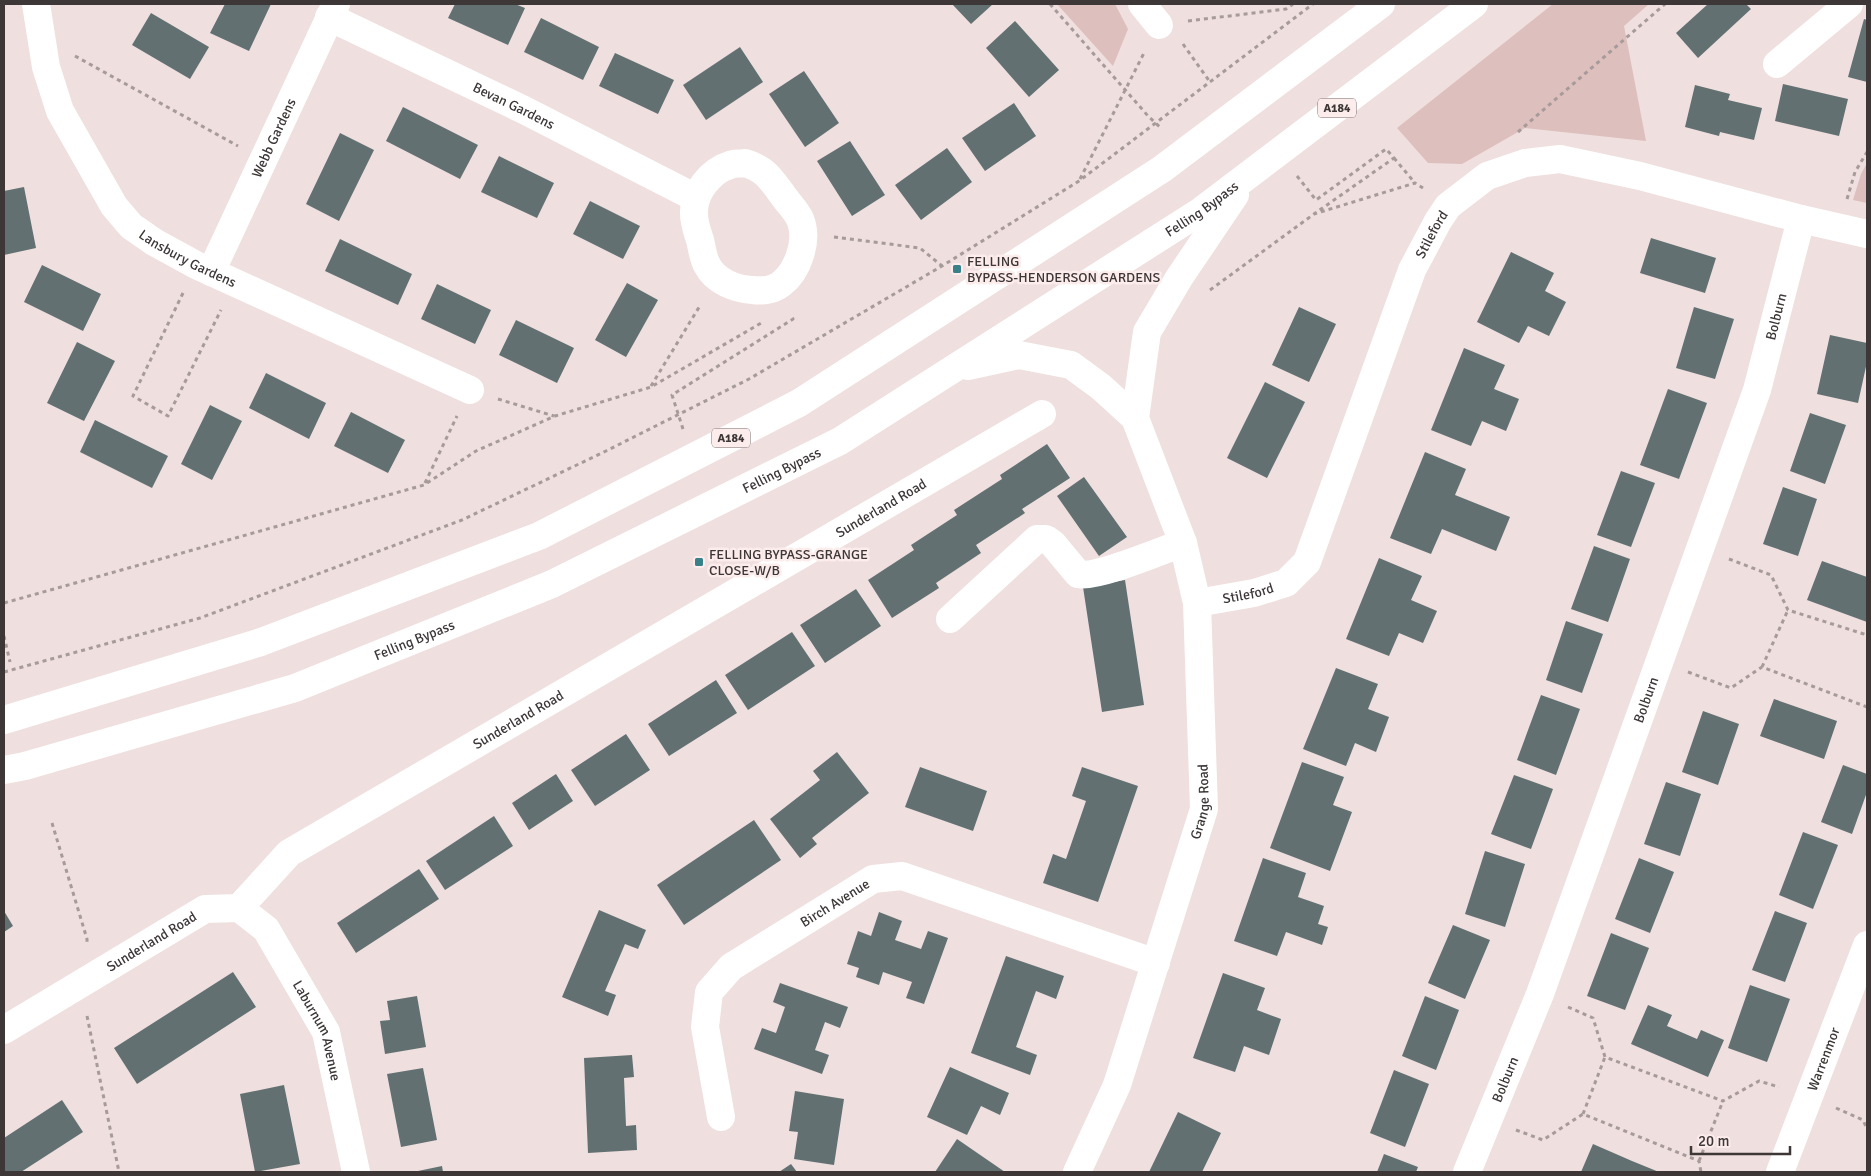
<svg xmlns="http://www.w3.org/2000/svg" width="1871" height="1176" font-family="Signika,sans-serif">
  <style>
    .green { fill: #ddbfbd }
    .building { fill: #627072 }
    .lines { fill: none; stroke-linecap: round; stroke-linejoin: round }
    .path { stroke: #a69a9a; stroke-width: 3; stroke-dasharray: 4 4; stroke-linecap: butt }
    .minor { stroke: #fff; stroke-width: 28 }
    .highway { stroke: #fff; stroke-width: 28 }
    .poi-dot { fill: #398189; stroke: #fceceb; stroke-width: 2 }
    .labels { text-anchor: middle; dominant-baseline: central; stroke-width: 5; stroke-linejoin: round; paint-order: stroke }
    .shield { fill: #fceceb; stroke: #766d6d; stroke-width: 1 }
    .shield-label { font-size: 12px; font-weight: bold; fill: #3d3737 }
    .street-label { font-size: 14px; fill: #3d3737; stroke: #fceceb }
    .poi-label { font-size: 14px; fill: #3d3737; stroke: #fceceb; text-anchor: start }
  </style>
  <rect width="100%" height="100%" fill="#efdfde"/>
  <path class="green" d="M1057,4H1115L1128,29L1113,66Z
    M1553,4H1649L1624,26L1646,141L1525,128L1462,164L1428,163L1397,128Z
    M1867,163V203L1853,200L1861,174Z"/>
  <path class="building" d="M225,4H271L249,51L210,33Z
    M455,4H515L525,8L508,45L448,18Z
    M952,4H993L971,24Z
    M1708,4H1746L1751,9L1698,58L1676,33Z
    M151,13L209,47L190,79L132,45Z
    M541,18L599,47L583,80L524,52Z
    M1864,19L1867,20V82L1848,77Z
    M1015,21L1059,70L1029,97L986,48Z
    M740,47L763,82L706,120L683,85Z
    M615,53L674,80L658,114L599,86Z
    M804,71L839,123L805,147L769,94Z
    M1783,84L1848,99L1839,136L1775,121Z
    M1695,85L1730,94L1728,100L1762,108L1754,140L1720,132L1719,136L1685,127Z
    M1014,103L1036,136L985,171L962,138Z
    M403,107L478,145L460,179L386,141Z
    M340,133L374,150L339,221L306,204Z
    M850,141L885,195L852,216L817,161Z
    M947,148L972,182L921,220L895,185Z
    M499,156L554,183L537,218L481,192Z
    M24,187L36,248L4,255V191Z
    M590,201L640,226L623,259L573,234Z
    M1651,238L1716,258L1705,293L1640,273Z
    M340,239L412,274L398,305L325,271Z
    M1511,252L1554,273L1545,291L1566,302L1549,336L1528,326L1519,343L1477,322Z
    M42,265L101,294L83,331L24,302Z
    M627,283L658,300L626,357L595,340Z
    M437,284L491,310L475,344L421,319Z
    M1299,307L1336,324L1309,382L1272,365Z
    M1694,307L1734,319L1715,379L1676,368Z
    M516,320L574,348L557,383L499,355Z
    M1830,335L1867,343V362L1858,403L1817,394Z
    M77,342L115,361L84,421L47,403Z
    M1464,348L1505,365L1494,389L1519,399L1506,431L1482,421L1471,446L1431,430Z
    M266,373L326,403L309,439L249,408Z
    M1265,382L1305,402L1267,478L1227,458Z
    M1668,389L1707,403L1679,479L1640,465Z
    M210,405L242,421L212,480L181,464Z
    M351,412L405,440L388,473L334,446Z
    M1810,413L1846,425L1825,484L1790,471Z
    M95,420L168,456L152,488L80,452Z
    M1047,444L1070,478L1022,509L1025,513L976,545L981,553L936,583L939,588L892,618L868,580L914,550L911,545L957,515L954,510L1002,479L1000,475Z
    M1425,452L1466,469L1455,495L1510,517L1496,551L1442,529L1431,554L1390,538Z
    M1621,471L1655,483L1631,547L1597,535Z
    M1084,477L1127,537L1099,556L1057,496Z
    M1783,487L1817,499L1798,556L1763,544Z
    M1594,546L1630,559L1608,622L1571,609Z
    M1379,558L1422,576L1411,600L1437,611L1423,643L1399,633L1389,656L1346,639Z
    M1822,561L1867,577V622L1807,600Z
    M1125,580L1144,705L1102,712L1083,587Z
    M856,589L881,626L825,663L800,625Z
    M1566,621L1603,634L1582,693L1546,680Z
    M792,632L815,666L748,710L725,675Z
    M1336,668L1378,684L1368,709L1389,717L1376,752L1355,743L1346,766L1303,749Z
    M716,680L737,713L669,756L648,724Z
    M1541,695L1580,709L1556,775L1517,760Z
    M1774,699L1837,721L1824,759L1760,736Z
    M1703,711L1739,724L1718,785L1682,772Z
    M626,734L650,770L595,806L571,770Z
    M837,752L869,793L812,838L817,844L800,858L770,819L820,780L813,771Z
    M1302,762L1344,777L1333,805L1352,812L1330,871L1270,848Z
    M1843,765L1867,774V792L1852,834L1821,822Z
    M920,767L987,791L973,831L905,807Z
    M1082,767L1138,786L1098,902L1043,883L1053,854L1066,859L1086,801L1072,796Z
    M556,774L573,801L529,830L512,803Z
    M1514,775L1553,789L1531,849L1491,834Z
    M1666,782L1701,794L1680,856L1644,844Z
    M494,816L513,846L445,890L426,861Z
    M754,820L781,860L684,925L657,885Z
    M1803,832L1838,845L1813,909L1779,895Z
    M1485,851L1525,864L1505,927L1465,914Z
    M1263,858L1306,873L1298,897L1324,906L1318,924L1328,927L1322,945L1286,932L1277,956L1234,941Z
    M1639,858L1674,872L1650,933L1615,919Z
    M419,869L439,899L356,953L337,923Z
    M599,910L646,930L638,949L625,944L605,991L616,995L608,1016L562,997Z
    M4,911L13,926L4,932Z
    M1775,911L1807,923L1785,982L1752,970Z
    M879,912L902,921L895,940L921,949L928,931L948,938L924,1004L906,998L912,982L883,972L879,985L856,977L859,968L847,964L858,931L871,936Z
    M1453,925L1490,940L1465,999L1428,983Z
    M1611,933L1649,948L1625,1010L1587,996Z
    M1006,956L1064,976L1056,999L1036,991L1016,1047L1037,1055L1030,1075L971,1053Z
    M233,972L256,1007L137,1084L114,1048Z
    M1223,973L1265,988L1257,1010L1281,1019L1269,1055L1244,1046L1235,1072L1193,1058Z
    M780,983L848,1007L840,1028L825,1022L815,1050L829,1055L822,1074L754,1049L762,1028L776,1033L785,1007L773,1002Z
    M1750,985L1790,999L1767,1062L1728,1048Z
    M417,996L426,1047L385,1054L380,1021L390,1020L387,1001Z
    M1425,996L1459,1010L1436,1070L1402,1056Z
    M1648,1005L1672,1015L1667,1026L1697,1039L1701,1030L1724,1040L1708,1077L1631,1044Z
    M632,1055L634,1077L624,1078L626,1126L636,1125L637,1150L588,1153L584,1058Z
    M950,1067L1009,1093L1000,1115L981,1106L967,1135L927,1117Z
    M423,1068L437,1140L401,1147L387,1074Z
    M1394,1070L1429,1084L1405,1147L1370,1133Z
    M284,1085L300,1164L255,1172L240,1094Z
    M795,1091L844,1099L834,1165L794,1159L798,1132L789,1131Z
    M62,1100L83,1132L21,1172H5L4,1138Z
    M1178,1112L1221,1133L1202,1172H1149Z
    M957,1139L1005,1172H935Z
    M1593,1144L1632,1161L1659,1172H1581Z
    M1384,1154L1418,1167L1416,1172H1377Z
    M791,1164L797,1172H779Z
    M442,1166L443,1172H418V1171Z"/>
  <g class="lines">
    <path class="path" d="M1050,4L1148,116L1161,128
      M1188,21L1286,9L1293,4
      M1183,44L1210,82
      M75,56L238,146
      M1518,132L1665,4
      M1394,158L1415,183
      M1297,176L1316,200L1386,149L1394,158L1314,214
      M1080,179L1145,51
      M1847,199L1855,172L1867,152
      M834,237L920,248L942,266
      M1210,290L1314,214L1415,183L1423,188
      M183,293L133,396L168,416L221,310
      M651,386L701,304
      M498,399L554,416
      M683,429L672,395L793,319L791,315
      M425,483L457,416
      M1729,559L1771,575L1788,610L1867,635
      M4,603L424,485L476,451L555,416L651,387L763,322
      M4,636L10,662
      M1762,667L1788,610
      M4,672L200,618L462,520L606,451L749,379L942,266L1079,181L1313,4
      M1688,672L1731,688L1762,667L1867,707
      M52,823L87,939V943
      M1568,1007L1593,1018L1605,1057L1723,1101L1759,1081L1779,1087
      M87,1016L119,1172
      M1836,1108L1863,1120L1867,1129
      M1583,1114L1605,1057
      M1516,1130L1543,1140L1583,1114L1699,1161L1701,1172
      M1699,1161L1723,1101"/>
    <g class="minor">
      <path id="s1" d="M36,4L46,67L60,111L114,206L131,226L154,242L196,265L470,390"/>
      <path d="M1142,4L1159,25"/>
      <path id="s2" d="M329,17L524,110L696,198"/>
      <path d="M1777,64L1849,4"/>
      <path d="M745,163C765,169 770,178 782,194C787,202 796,210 800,219C809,240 798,271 781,284C772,291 762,291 752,290C735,289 715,281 707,265C703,258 702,248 700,240C697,231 694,223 694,214C693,193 710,171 730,165C734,163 740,164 745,163Z"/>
      <path id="s3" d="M211,272L336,4"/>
      <path id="s4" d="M1197,603L1254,593L1286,583L1307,562L1412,270L1438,221L1448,206L1487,176L1525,163L1560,159L1640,176L1801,219L1867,234"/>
      <path d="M950,619L1037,539H1046L1053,544L1078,574C1095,579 1163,550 1183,543"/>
      <path id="s5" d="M239,908L266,929L326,1032L356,1172"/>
      <path id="s6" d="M4,1030L205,909L239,908L289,853L1042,414"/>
      <path id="s7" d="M721,1117L705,1027L709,992L731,967L873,879L902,876L1156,963"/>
      <path id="s8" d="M1077,1172L1117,1085L1204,809L1197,603L1183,543L1135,418"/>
      <path id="s9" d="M1467,1172L1540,994L1757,390L1801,219"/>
      <path id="s10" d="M1780,1172L1867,945"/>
    </g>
    <g class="highway">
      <path d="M968,366L1019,355L1071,365L1101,387L1135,418"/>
      <path d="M1135,418L1147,332L1179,278L1235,195"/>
      <path d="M4,720L261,642L539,536L799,403L1162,169L1381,4"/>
      <path id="s11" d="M4,770L25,766L295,688L552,584L840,441L1201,211L1474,4"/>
    </g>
  </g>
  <g class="poi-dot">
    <rect x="952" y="264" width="10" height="10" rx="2.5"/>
    <rect x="694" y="557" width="10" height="10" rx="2.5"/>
  </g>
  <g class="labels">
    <g class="shield">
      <rect x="1318" y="98.5" width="38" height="19" rx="4"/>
      <rect x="712" y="428.5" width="38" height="19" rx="4"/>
    </g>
    <g class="shield-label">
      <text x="1337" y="108">A184</text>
      <text x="731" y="438">A184</text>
    </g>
    <g class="street-label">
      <text stroke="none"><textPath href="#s2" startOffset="205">Bevan Gardens</textPath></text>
      <text stroke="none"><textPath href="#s3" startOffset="148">Webb Gardens</textPath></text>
      <text stroke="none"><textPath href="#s11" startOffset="1331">Felling Bypass</textPath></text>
      <text stroke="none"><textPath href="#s4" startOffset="472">Stileford</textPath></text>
      <text stroke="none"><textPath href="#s1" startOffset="311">Lansbury Gardens</textPath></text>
      <text stroke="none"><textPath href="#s9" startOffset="910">Bolburn</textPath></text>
      <text stroke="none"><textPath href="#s11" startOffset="836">Felling Bypass</textPath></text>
      <text stroke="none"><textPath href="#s6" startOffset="1028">Sunderland Road</textPath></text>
      <text stroke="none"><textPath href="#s4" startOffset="52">Stileford</textPath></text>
      <text stroke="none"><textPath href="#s11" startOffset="431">Felling Bypass</textPath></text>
      <text stroke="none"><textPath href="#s9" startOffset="505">Bolburn</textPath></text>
      <text stroke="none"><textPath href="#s6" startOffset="608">Sunderland Road</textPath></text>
      <text stroke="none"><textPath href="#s8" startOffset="392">Grange Road</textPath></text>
      <text stroke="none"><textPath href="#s7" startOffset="282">Birch Avenue</textPath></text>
      <text stroke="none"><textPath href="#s6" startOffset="172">Sunderland Road</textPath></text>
      <text stroke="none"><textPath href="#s5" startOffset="149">Laburnum Avenue</textPath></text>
      <text stroke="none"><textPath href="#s10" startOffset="121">Warrenmor</textPath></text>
      <text stroke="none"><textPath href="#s9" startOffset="100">Bolburn</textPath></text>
    </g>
    <g class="poi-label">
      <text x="967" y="261">FELLING<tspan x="967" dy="16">BYPASS-HENDERSON GARDENS</tspan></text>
      <text x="709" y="554">FELLING BYPASS-GRANGE<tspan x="709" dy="16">CLOSE-W/B</tspan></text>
    </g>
  </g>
  <rect width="1871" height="1176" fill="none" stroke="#3d3737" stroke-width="10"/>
  <path d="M1691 1146v8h99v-8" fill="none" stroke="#3d3737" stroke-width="2.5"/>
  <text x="1698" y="1146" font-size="15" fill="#3d3737" stroke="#fceceb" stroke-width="4" paint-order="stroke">20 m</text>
</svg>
